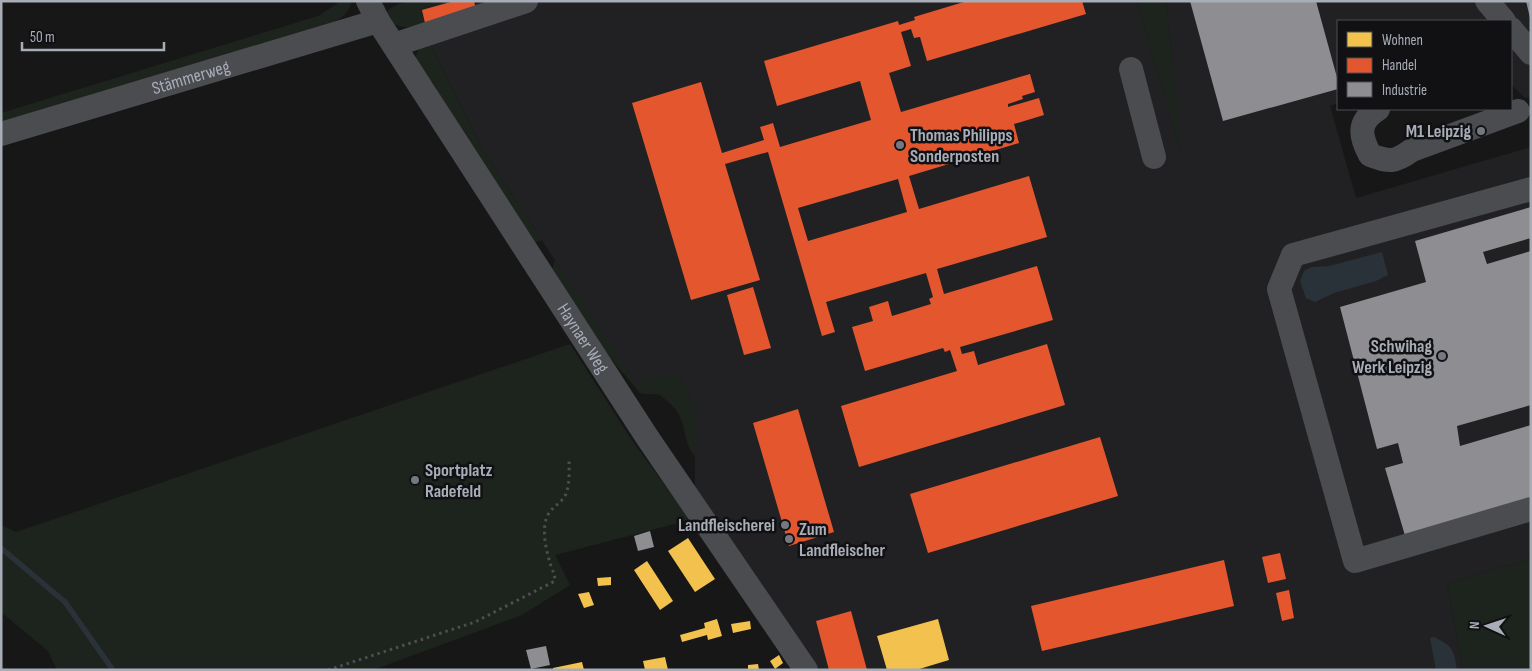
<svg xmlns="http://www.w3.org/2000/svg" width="1532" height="671" font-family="'Sofia Sans Condensed',sans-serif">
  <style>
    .built { fill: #212123 }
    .green { fill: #1d241e }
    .water { fill: #2a3239 }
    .homes { fill: #f2c14e }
    .shops { fill: #e4572e; fill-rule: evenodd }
    .industry { fill: #8d8d92 }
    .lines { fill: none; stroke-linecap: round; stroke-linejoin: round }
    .stream { stroke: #2a3239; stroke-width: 5.5 }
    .path { stroke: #4d4e52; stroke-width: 3; stroke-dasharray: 2.5 4; stroke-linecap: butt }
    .minor { stroke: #4b4c50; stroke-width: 24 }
    .poi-dot { fill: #757880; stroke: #111113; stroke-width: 2 }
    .labels { text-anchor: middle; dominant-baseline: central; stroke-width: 5; stroke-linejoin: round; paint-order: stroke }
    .street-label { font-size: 18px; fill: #a8adb8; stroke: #111113 }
    .poi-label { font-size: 18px; font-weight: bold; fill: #a8adb8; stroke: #111113; text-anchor: end }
  </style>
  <rect width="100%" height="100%" fill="#171717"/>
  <path class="built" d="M447,1H1137L1181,153L1166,1H1531V97L1525,98L1511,84V21H1338V103L1330,106L1356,198L1531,147V559L1447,583L1463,670H819L695,488V405L676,373L636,384L481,147L429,41L420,9Z"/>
  <path class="green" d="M338,1H352C348,15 340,20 327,25L1,123V113L318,16L337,4Z
    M409,1H447L421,9L425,25C412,28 401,29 390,22L386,13C392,5 399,4 409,1Z
    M1137,1H1166L1182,157Z
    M429,41L481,147L542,240L534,243L445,107L433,82L425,78L414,60L420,46Z
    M555,260L636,383L676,373L695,405V456C681,443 689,417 668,402C666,400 662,396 659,395C653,393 646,395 640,393L600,346L552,270Z
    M570,344L631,439L690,520L555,555L570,585L522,615L373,670H57L48,651L1,612V525L16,532Z
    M1531,559V670H1463L1447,583Z"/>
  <path class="water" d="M1382,252L1388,275L1376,281L1334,293L1315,302L1306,298L1300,281L1304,271L1312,267L1329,266Z
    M1434,637C1453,646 1454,650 1457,670H1436L1430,638Z"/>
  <path class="homes" d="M688,538L715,579L695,592L668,551Z
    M647,561L673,601L660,610L634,570Z
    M611,577V585L598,586L597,578Z
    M589,592L594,605L584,608L578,594Z
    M717,619L722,636L708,640L707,635L682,642L680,635L705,628L704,623Z
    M938,619L949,660L916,670H887L877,636Z
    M750,621L751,629L733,633L731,624Z
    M779,655L783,663L775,669L770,661Z
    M665,657L668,670H645L643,661Z
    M582,662L584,670H553V668Z
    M758,664L759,670H748V665Z"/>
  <path class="shops" d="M454,1H474L476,9L425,23L422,10Z
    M967,1H1082L1086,14L927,61L920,37L914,38L911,29L901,32L911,66L889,73L901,112L1030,74L1035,92L1022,96L1023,99L1008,104V107L1039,98L1044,115L1014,124L1019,143L909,176L919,209L1029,176L1047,237L937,269L944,294L1037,266L1053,320L960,347L962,354L974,351L978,365L1047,344L1065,405L859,467L841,406L957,371L950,350L945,352L943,348L865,371L852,327L873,321L869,307L888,301L892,316L931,304L929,299L933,297L926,273L826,302L835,332L822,336L768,152L725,164L760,280L691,300L632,103L701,82L722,153L764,140L760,127L773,123L780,147L871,120L860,81L777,106L764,61L898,21L899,25L915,20L914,17ZM898,179L907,212L808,241L798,208Z
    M753,287L771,348L744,355L727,295Z
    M798,409L834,532L789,546L753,423Z
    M1100,437L1118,496L928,553L910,494Z
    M1280,553L1286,579L1268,583L1262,557Z
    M1224,560L1234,606L1042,651L1031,606Z
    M1289,590L1294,618L1282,621L1276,593Z
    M851,611L867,670H829L816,621Z"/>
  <path class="industry" d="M1190,1H1316L1338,81V89L1223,121Z
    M1526,1H1531V17L1530,18Z
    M1531,207V238L1483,252L1487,264L1531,251V405L1457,426L1460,446L1531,425V503L1406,539L1385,468L1403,463L1398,443L1377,449L1340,307L1426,282L1415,241Z
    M650,531L654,547L638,551L634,536Z
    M546,646L550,665L531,669L526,650Z"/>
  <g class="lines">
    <path class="stream" d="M1,548L65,602L113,670"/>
    <path class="path" d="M328,670L475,622L555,581C555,575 553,572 551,566C547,553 543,538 545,524C548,507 558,507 565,496C570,485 569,472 569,461"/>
    <g class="minor">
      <path id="s1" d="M368,1L378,21L647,437L806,670"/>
      <path d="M1487,1L1504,21"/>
      <path d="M1511,29L1531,53"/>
      <path d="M394,45L526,1"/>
      <path d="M1131,69L1154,157"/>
      <path d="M1378,109C1357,122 1360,136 1370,155C1390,162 1394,163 1412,150L1518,111"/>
      <path id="s2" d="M1,134L378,21"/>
      <path d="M1531,189L1293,255L1279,289L1355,561L1531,509"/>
    </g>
  </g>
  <g class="poi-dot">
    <circle cx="1481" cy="131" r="5"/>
    <circle cx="900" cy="145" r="5"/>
    <circle cx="1442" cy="356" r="5"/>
    <circle cx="415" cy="480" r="5"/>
    <circle cx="785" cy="525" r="5"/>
    <circle cx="789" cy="539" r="5"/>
  </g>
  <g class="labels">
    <g class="street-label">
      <text stroke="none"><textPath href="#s2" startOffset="198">Stämmerweg</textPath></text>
      <text stroke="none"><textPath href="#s1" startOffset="400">Haynaer Weg</textPath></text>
    </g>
    <g class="poi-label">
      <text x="1471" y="131">M1 Leipzig</text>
      <text x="910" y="135" text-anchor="start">Thomas Philipps<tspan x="910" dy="21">Sonderposten</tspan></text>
      <text x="1432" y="346">Schwihag<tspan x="1432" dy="21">Werk Leipzig</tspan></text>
      <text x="425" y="470" text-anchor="start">Sportplatz<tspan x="425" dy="21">Radefeld</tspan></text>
      <text x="775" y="525">Landfleischerei</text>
      <text x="799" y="529" text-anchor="start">Zum<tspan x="799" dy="21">Landfleischer</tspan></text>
    </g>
  </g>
  <rect width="1532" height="671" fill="none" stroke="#a8adb8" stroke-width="5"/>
  <rect x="1337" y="20" width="175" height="90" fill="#111113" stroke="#4d4f55"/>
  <rect x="1347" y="32" width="25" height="15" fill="#f2c14e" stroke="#4d4f55"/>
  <text x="1382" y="45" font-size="15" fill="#a8adb8">Wohnen</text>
  <rect x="1347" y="58" width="25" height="15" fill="#e4572e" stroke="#4d4f55"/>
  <text x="1382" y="70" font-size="15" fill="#a8adb8">Handel</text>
  <rect x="1347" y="82" width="25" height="15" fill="#8d8d92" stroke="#4d4f55"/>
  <text x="1382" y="95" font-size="15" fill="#a8adb8">Industrie</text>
  <g transform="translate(1487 626) rotate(273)" stroke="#111113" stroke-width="4" paint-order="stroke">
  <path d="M0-4L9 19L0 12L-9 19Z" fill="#a8adb8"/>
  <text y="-8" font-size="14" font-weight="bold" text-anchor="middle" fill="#a8adb8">N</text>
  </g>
  <path d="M22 42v8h142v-8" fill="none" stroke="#a8adb8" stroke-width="2.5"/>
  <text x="30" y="42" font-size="15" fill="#a8adb8" stroke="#111113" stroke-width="4" paint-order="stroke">50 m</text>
</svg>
